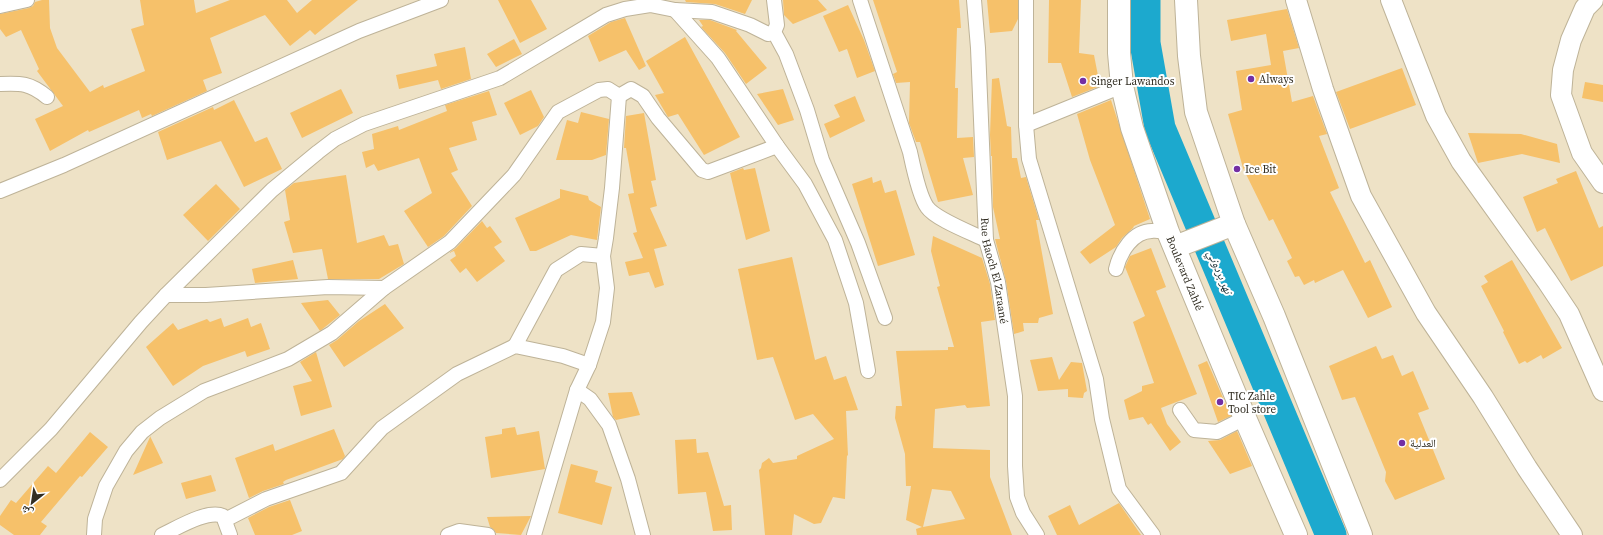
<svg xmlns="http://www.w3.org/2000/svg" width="1603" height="535" font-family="'Source Serif 4','Noto Naskh Arabic',serif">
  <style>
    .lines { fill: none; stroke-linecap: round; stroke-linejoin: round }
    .river { stroke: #1ca9ce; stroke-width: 31 }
    .building { fill: #f6c16a; fill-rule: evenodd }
    .street-casing { stroke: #beb398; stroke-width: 16 }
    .secondary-casing { stroke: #beb398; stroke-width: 22 }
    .highway-casing { stroke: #beb398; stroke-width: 24 }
    .street { stroke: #fff; stroke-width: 14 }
    .secondary { stroke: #fff; stroke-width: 20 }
    .highway { stroke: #fff; stroke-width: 22 }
    .poi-dot { fill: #742fa3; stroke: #fff; stroke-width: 1.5 }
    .labels { text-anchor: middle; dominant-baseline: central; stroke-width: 4; stroke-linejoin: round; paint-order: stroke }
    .poi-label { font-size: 11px; fill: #322e23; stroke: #fff; text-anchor: start }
    .street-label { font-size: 11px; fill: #322e23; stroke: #fff }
    .water-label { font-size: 12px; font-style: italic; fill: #182d34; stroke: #fff }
  </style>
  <rect width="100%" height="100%" fill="#eee2c6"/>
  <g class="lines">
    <path class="river" d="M1145,0V43L1160,128L1331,535"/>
  </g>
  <path class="building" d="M42,0H49L50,28L57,48L90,92L103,85L104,88L145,71L131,29L144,25L140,0H194L196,13L230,0H287L297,13L312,0H358L315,35L310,30L290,46L265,15L210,38L222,73L203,80L207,91L152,116L151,114L142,118L139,110L89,132L88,130L50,151L35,119L63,106L37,71L39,69L21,30L6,37L0,29V14L29,8L33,6L35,2Z
    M498,0H531L547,29L520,43Z
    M685,0H752L745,14L715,4L686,2Z
    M783,0H818L827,10L793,24L784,15Z
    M873,0H959L961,28H957L955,88H958L957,138L973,137L974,157L963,158L973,195L938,202L920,142H916L909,123L910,82L896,83L893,74L897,72Z
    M987,0H1018V19L1012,31L990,33Z
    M1049,0H1081L1079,53L1094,55L1100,86L1072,97L1061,63H1048Z
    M848,5L864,40L875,71L857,78L847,49L839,52L823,16Z
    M1287,9L1299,48L1283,51L1292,102L1313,96L1327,134L1319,136L1339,188L1330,192L1365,263L1370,260L1392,307L1368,318L1343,270L1315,283L1314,280L1304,285L1299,276L1295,277L1287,261L1292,258L1273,219L1269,221L1243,168L1228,114L1242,110L1236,71L1271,65L1266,34L1231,41L1227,20Z
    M625,18L646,66L639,70L626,50L599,62L588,36L611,22Z
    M699,20H710L737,30L736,31L767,68L746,84L725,53L701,27L703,26Z
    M685,37L740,137L704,155L678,114L668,117L655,95L664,93L646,61Z
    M514,39L522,54L496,67L487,54Z
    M465,47L471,79L441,89L438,80L399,89L396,75L437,66L434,54Z
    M1402,68L1416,105L1350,129L1336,92Z
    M999,78L1007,126L1011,127L1012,158H1017L1021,178L1026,177L1039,220H1036L1053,314L1039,318L1038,323H1023L1024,331L1014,334L1006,281L995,239H1000L993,207L992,156H991L990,135L992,79Z
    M1585,82L1603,85V102L1582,98Z
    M341,89L353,113L302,138L290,113Z
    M783,89L794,120L778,125L757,94Z
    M531,90L544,117L538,126L520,135L504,103Z
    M489,91L497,115L472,122L477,140L449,148L458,170L451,173L472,206L444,236L428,247L404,211L432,193L419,158L378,171L374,164L366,168L362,152L374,149L372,134L398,126L399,130L447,111L445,105Z
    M855,96L865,121L830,138L824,124L840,117L834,105Z
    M234,100L255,142L267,137L282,169L244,187L221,141L167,160L158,132L213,107L214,110Z
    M1111,100L1150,219L1134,226L1133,228L1122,238L1116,247L1090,264L1080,252L1115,225L1090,160L1077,114Z
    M581,112L609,119L606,155L592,160H556L567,120L578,123Z
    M644,113L656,180L651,181L657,206L650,208L667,246L654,249L664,285L655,288L649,272L629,276L625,262L643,258L633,233L637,232L628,194L634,193L626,148H624L626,116Z
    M1468,133L1521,134L1557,144L1560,163L1522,154L1478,163Z
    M743,168L744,170L755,168L770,231L746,240L730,173Z
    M1576,171L1599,228L1603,226V266L1571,281L1545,228L1537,232L1523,197L1558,183L1556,179Z
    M346,175L357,243L384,235L389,246L398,244L404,264L379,279H328L322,249L293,253L284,222L290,220L285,190L294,183Z
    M872,177L873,183L881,180L885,193L896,190L915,255L878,266L852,184Z
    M216,184L240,209L208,241L183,215Z
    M560,189L588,196L589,200L601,207L597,240L571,235L536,251H530L515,218L560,198Z
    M482,221L487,228L490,226L502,242L494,247L505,261L477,282L466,268L460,273L450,260L456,256L454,251L449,253L456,248Z
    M933,236L982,258L990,284L995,320L981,322L990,406L967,408L965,405L935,409L933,448L990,450V477L1012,535H917L916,529L922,527L906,520L911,486H906L905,454L895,418L896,406H902L896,351L948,350V347H954L937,287L940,286L931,251ZM932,489L951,491L965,519L923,527Z
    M1151,248L1166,287L1156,291L1197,394L1161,408L1167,424L1181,442L1170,451L1151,423L1148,425L1143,417L1129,420L1124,400L1142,391V386L1154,383L1133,322L1145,316L1125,267L1130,256Z
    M792,257L815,360L826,356L834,380L846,376L858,410L846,411L848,456L847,455L845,499L833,497L821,523L814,524L794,514L792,535H765L759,470L761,468L762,463L769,458L773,463L797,459V456L834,439L813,414L795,420L773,357L757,360L738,269Z
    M293,260L298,279L255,283L252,269Z
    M1512,260L1562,348L1543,359L1541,355L1527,363L1525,361L1519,364L1503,332L1504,331L1481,286L1488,282L1484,276Z
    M328,300L340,315L320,331L301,303Z
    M385,304L404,328L344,367L329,345L337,340L359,321Z
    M221,318L224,327L248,318L251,327L261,323L270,349L247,357L245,351L203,366L173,386L146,347L173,323L178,330L207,319L210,322Z
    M1376,346L1382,359L1393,355L1402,376L1413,371L1429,409L1418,413L1445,479L1395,500L1385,481L1386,472L1355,397L1342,400L1329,366Z
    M316,352L332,407L301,416L293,386L312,381L300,362Z
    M1052,357L1059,380L1071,362L1082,363L1087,391L1084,393L1083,398L1068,397V389L1038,391L1030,360Z
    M1207,361L1231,416L1218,422L1198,365Z
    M632,392L640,415L616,420L613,417L608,393Z
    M515,427L517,435L539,431L545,469L491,478L485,437L502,434V429Z
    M334,429L345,456L343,459L286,480L283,482L284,484L263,491L249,498L235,458L273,444L275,451Z
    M1237,431L1252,466L1230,474L1208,441L1220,440Z
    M90,432L108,447L82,477L80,476L41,522L47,526L40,535H14L0,525V516L11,500L16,503L48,466L56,473Z
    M150,436L163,463L133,475L150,437Z
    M696,439L697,453L708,452L724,506L731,505L732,530L713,531L706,492L678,494L675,440Z
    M571,464L598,471L595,482L612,487L602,525L558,513Z
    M211,475L216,491L186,499L181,483Z
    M290,500L302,531L292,535H255L248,518L269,507Z
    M1119,503L1141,535H1057L1048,516L1070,505L1079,525Z
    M531,516L521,535L496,533L493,529L490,527L487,517Z"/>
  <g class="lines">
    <g class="street-casing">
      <g id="street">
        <path d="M860,0L910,152C913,166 919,196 927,207C935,219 972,233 986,240"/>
        <path id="s1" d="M974,0L978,48L986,240L998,282L1015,396V466L1017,497L1023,513L1037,535"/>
        <path d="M1026,0V125L1029,159L1096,379L1102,419L1119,489L1153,535"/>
        <path d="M0,6L27,0"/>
        <path d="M675,10L718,58L777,146L805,184L835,240L856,303L868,371"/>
        <path d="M774,32L786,54L807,110L822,160L858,243L885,318"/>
        <path d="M0,84C21,83 30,83 47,97"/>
        <path d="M619,96L631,89L643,96L658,118L702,170L708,172L777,146"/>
        <path d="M1026,125L1122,86"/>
        <path d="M0,191L64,165L359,31L441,0"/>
        <path d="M1116,269C1120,252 1133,231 1152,231C1157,230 1163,232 1168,232"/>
        <path d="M166,295H206L328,287L384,288L450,242L514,175L558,112L599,90L608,89L619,96L612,188L606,238L603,256L607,288L603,322L589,365L577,390L534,535"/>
        <path d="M515,346L556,270L581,254L603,256"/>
        <path d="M577,390L590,399L609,425L628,479L643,535"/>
        <path d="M1180,410L1194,430L1217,432L1245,418"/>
        <path d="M0,480L51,429L141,322L166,295L272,190L318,152L335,139L364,124L500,78L606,15L625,9L650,5L675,10L712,12L750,25L768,34L774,32L777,25L774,0"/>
        <path d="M225,520L266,499L341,473L382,428L400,415L457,374L515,346L563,356L589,365"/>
        <path d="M94,535L95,519L106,486L126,451L142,432L160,418L204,391L288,359L332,333L384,288"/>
        <path d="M162,535C177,528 208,509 223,516L230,535"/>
        <path d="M448,535L459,531L488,535"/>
      </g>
    </g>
    <g class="secondary-casing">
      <path id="secondary" d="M1296,0L1323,89L1361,196L1426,313L1483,397L1527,468L1572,535
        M1391,0L1436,116L1461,161L1547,281L1569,314L1603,391
        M1593,0L1585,8L1571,40L1563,70L1561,95L1582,153L1603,183"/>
    </g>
    <g class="highway-casing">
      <g id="highway">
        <path id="s2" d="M1119,0V53L1122,86L1132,128L1168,232L1245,418L1296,535"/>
        <path d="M1186,0L1189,56L1196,112L1234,224L1274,316L1361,535"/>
        <path d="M1175,247L1234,224"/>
      </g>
    </g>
    <use href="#street" class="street"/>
    <use href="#secondary" class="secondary"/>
    <use href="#highway" class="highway"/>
  </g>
  <g class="poi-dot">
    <circle cx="1251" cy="79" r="4"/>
    <circle cx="1083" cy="81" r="4"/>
    <circle cx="1237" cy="169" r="4"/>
    <circle cx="1220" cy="402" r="4"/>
    <circle cx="1402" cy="443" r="4"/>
  </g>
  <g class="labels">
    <g class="poi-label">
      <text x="1259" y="79">Always</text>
      <text x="1091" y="81">Singer Lawandos</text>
      <text x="1245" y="169">Ice Bit</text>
      <text x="1228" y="396">TIC Zahle<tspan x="1228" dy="13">Tool store</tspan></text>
      <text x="1410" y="443">العدلية</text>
    </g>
    <g class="street-label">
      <text stroke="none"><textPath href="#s1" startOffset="272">Rue Haoch El Zaraané</textPath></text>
      <text stroke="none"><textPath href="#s2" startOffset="284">Boulevard Zahlé</textPath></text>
    </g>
    <g class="water-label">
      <text transform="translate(1220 272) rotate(67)">نهر بردوني</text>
    </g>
  </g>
  <g transform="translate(32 503) rotate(210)" stroke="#ffffff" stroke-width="3" paint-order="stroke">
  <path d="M0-3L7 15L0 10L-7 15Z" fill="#322e23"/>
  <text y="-6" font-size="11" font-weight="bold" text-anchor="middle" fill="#322e23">ش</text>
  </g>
</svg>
